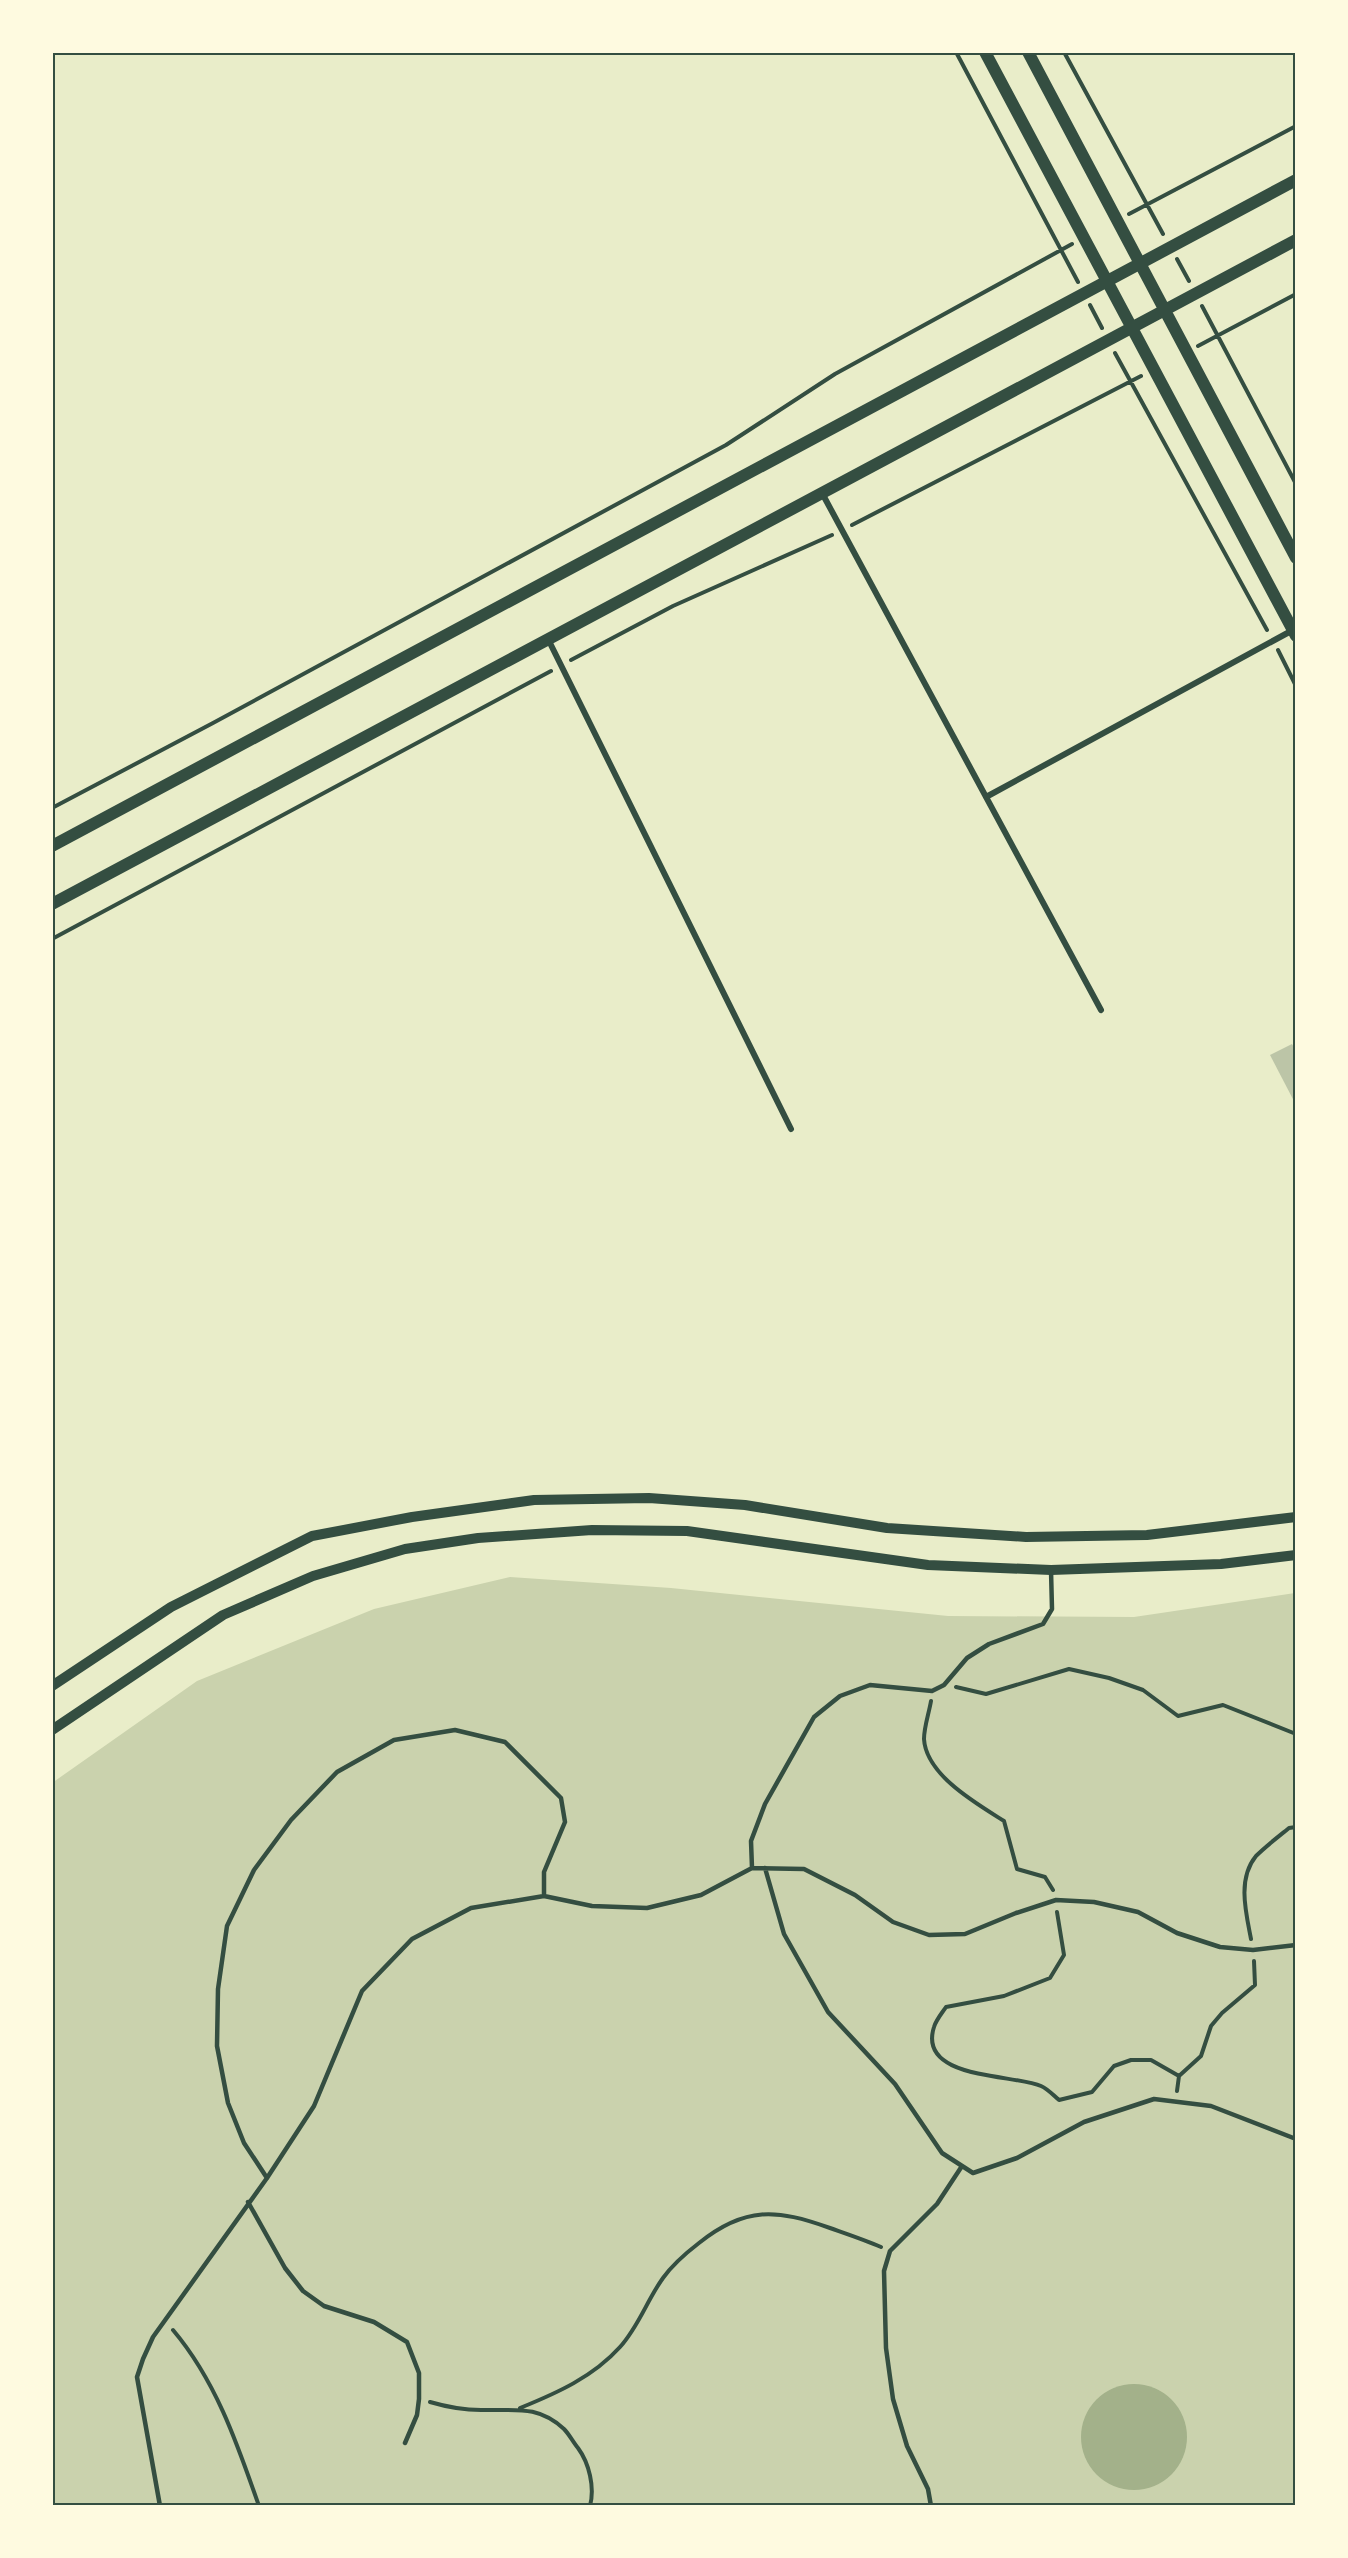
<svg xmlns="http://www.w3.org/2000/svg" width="1348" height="2558" font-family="Figtree,sans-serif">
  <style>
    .green { fill: #cad2ad }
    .water { fill: #a3b18a }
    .building { fill: #bcc5a7 }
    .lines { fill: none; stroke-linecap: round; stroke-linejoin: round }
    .path { stroke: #344e41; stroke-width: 4 }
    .service { stroke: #344e41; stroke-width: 4.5 }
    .minor { stroke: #344e41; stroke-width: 6 }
    .tertiary { stroke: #344e41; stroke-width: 10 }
    .secondary { stroke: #344e41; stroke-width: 12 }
    .neatline { fill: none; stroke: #344e41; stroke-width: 2 }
  </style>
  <rect width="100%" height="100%" fill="#e9edc9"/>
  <path class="green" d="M510,1577L671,1588L948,1616L1134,1617L1295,1593V2505H53L52,1783L197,1681L374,1609Z"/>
  <path class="water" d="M1081 2437a53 53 0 1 1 106 0a53 53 0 1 1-106 0Z"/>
  <path class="building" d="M1292,1044L1296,1051V1105L1270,1055Z"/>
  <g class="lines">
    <path class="path" d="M956,52L1078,282
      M1064,52L1163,234
      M1129,214L1296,126
      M1177,259L1189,281
      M1090,305L1102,328
      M1202,306L1296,484
      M1198,346L1296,294
      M1115,353L1267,630
      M852,525L1141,376
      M1278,650L1296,686
      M571,660L673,606L832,535
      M52,808L213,723L726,445L835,374L1072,244
      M52,939L551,671
      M956,1687L986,1694L1069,1669L1109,1678L1143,1690L1178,1716L1223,1705L1296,1734
      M931,1701C929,1713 924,1727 924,1739C926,1775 977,1804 1004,1821L1017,1869L1045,1877L1053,1890
      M1057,1912L1064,1955L1050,1978L1004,1996L946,2007C942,2013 936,2020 934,2027C917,2080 1014,2074 1041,2086C1048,2089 1054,2096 1059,2100L1092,2092L1114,2066L1131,2060H1151L1179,2076L1177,2091
      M1251,1939C1246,1913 1237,1879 1256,1856C1266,1846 1278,1837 1289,1828L1296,1827
      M1179,2076L1201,2056L1211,2026L1222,2013L1255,1985L1254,1961
      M173,2330C216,2381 237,2443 259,2506
      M430,2402C447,2407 463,2410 481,2410C513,2411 537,2404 564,2429C569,2434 573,2442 578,2448C589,2463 595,2487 590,2506
      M520,2408C557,2393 593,2377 620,2347C639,2326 647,2300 663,2278C673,2264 686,2253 699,2243C745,2206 777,2209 830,2228C847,2234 865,2240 881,2247"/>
    <path class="service" d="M752,1868L804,1869L855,1895L893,1922L929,1935L965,1934L1016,1913L1056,1900L1094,1902L1138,1912L1177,1933L1220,1947L1253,1950L1296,1945
      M765,1868L784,1934L828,2012L895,2084L942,2153L973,2173L1017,2158L1084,2122L1154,2099L1211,2106L1296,2139
      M267,2178L244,2143L228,2103L217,2046L218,1989L227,1926L254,1870L291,1820L337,1772L394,1740L455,1730L505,1742L561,1798L565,1822L544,1872V1896
      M248,2202L285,2268L303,2291L324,2306L374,2322L407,2342L419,2373V2399L417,2415L405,2443
      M160,2506L137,2377L143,2359L153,2337L267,2178L314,2106L362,1991L412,1939L471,1908L544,1896L592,1906L647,1908L701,1895L752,1868L751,1841L765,1804L814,1717L840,1696L870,1685L932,1691L944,1685L967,1658L989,1644L1043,1624L1052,1609L1051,1570
      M931,2506L928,2489L907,2446L893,2399L886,2348L884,2271L890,2251L937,2204L962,2166"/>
    <path class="minor" d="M822,493L1101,1010
      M548,639L791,1129
      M986,797L1293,630"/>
    <path class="tertiary" d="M52,1686L171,1607L312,1536L412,1517L534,1500L649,1498L745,1505L887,1528L1026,1537L1147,1535L1296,1517
      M52,1730L223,1615L313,1576L405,1549L478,1538L592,1530L687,1531L928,1565L1051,1570L1221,1564L1296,1555"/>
    <path class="secondary" d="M985,52L1296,636
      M1028,52L1296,558
      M52,846L1296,180
      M52,904L1296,240"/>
  </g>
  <rect width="1348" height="2558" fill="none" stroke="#fefae0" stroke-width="108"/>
  <rect x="54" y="54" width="1240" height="2450" class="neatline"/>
</svg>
